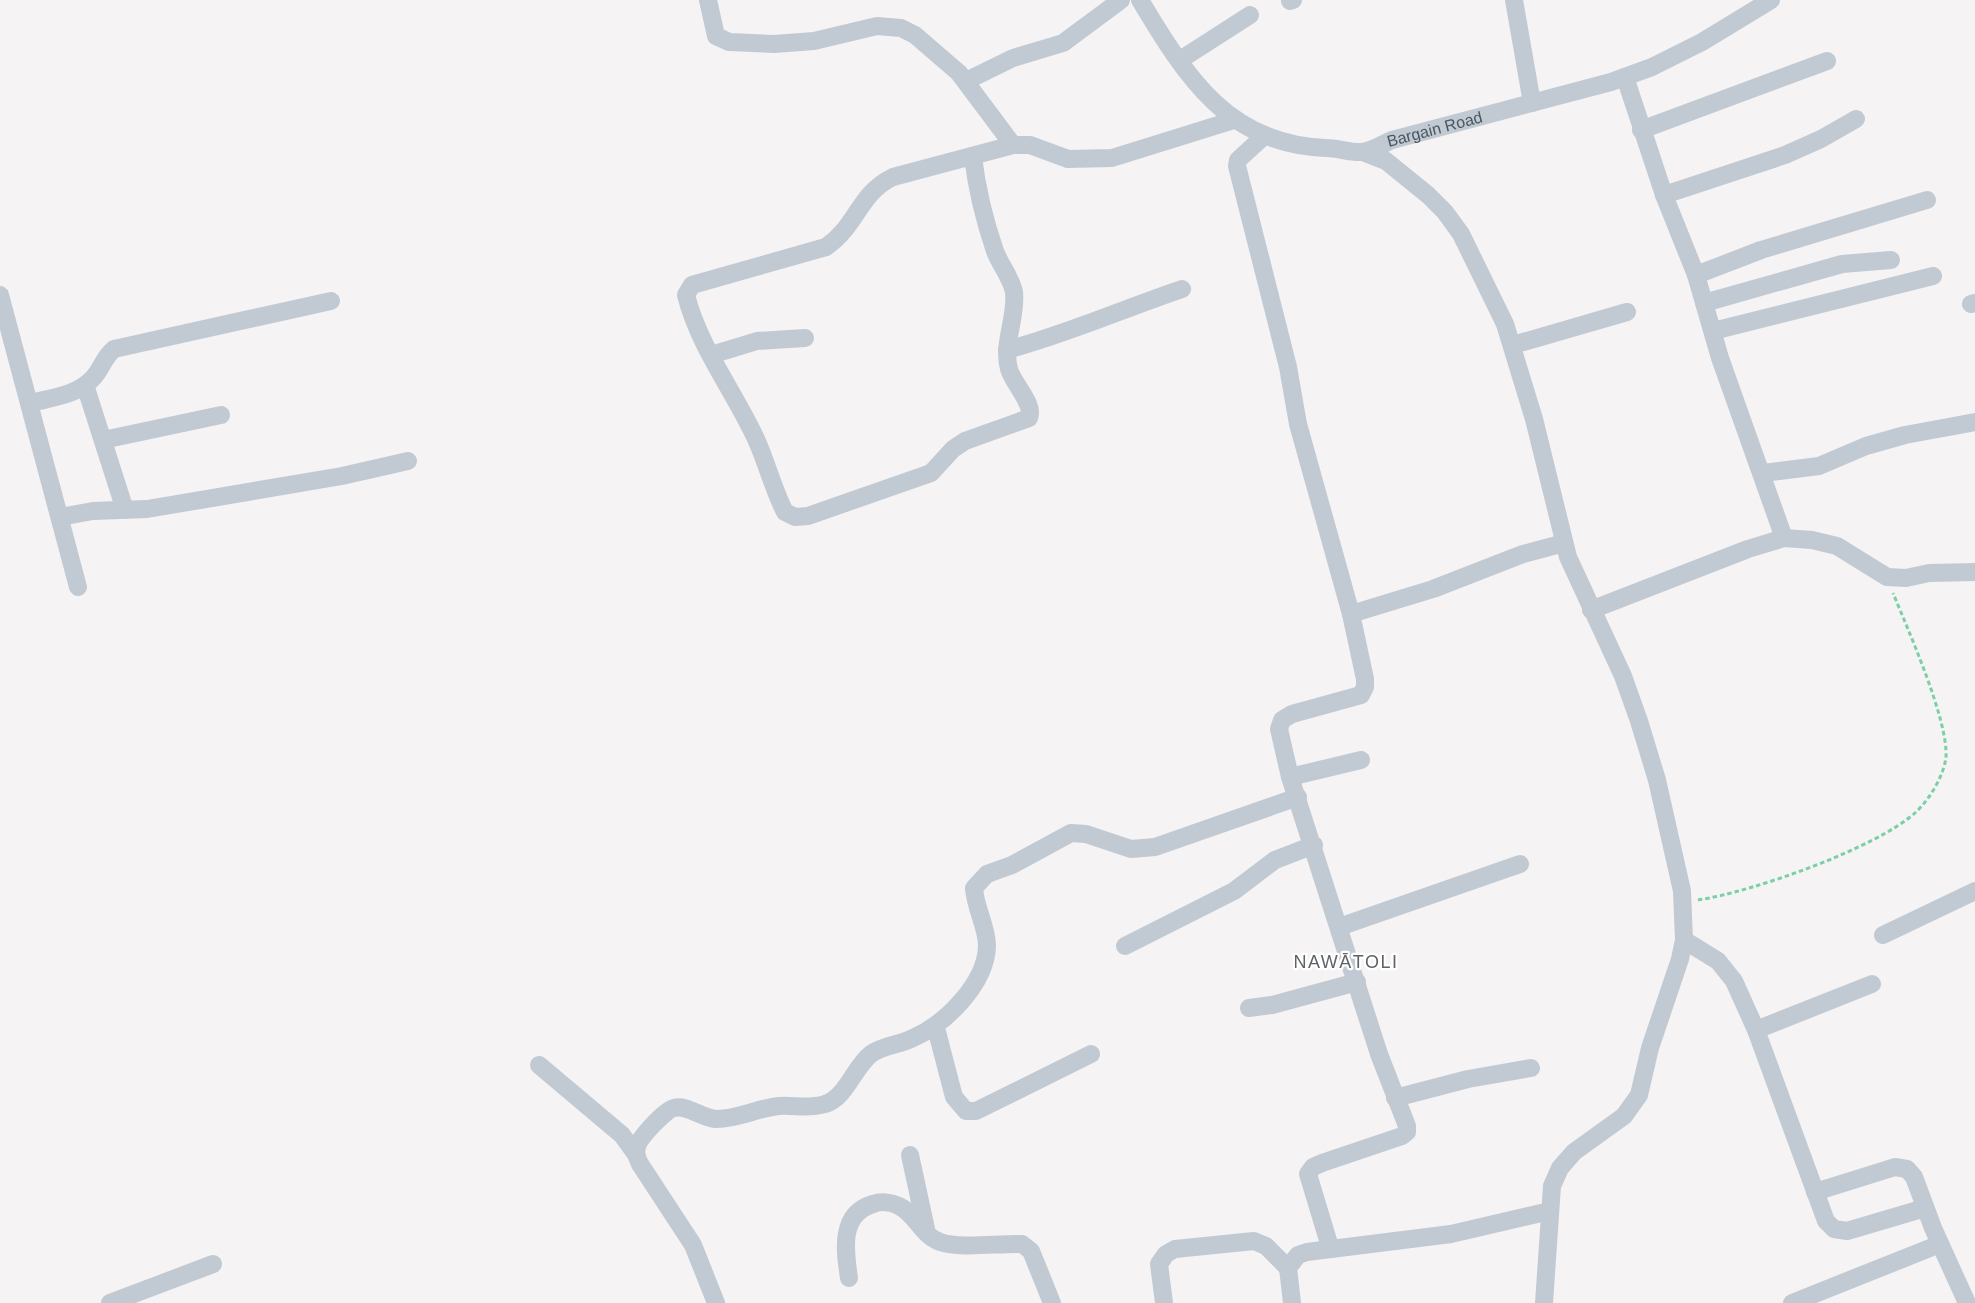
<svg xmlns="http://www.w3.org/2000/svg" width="1975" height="1303" font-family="Arial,sans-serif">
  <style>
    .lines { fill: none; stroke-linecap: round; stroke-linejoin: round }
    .path { stroke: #7ad0a6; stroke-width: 3; stroke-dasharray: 4.5 3; stroke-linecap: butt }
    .minor { stroke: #c1cad2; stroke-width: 18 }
    .labels { text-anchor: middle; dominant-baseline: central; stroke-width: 4.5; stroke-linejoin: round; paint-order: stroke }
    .street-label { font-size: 16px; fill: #4a5661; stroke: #fff }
    .neighbourhood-label { font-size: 18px; letter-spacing: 1.5px; fill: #5f6368; stroke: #fff }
  </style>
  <rect width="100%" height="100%" fill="#f5f3f3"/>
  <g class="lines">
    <path class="path" d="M1698,900C1752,892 1877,848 1916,812C1930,799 1944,775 1946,757C1948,719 1908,630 1893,593"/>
    <g class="minor">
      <path d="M708,0L716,36L729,42L774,44L814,41L877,26L901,28L915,35L959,73L1013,145"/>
      <path id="s1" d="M1140,0C1186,77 1229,145 1326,148C1338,148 1351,153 1362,152C1372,151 1383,144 1392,140L1611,82L1652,67L1702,42L1771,0"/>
      <path d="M1514,0L1532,103"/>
      <path d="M1290,1L1293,0"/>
      <path d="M1180,60L1250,15"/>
      <path d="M1625,77L1664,195L1696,275L1720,358L1784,538"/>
      <path d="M966,81L1013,58L1063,43L1121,0"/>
      <path d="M1641,130L1827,61"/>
      <path d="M1263,137L1238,160L1237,166L1288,367L1298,424L1351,614L1365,679V687L1361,695L1292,714L1282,720L1279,729L1290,777L1379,1054L1407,1126V1132L1402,1136L1322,1163L1313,1167L1308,1174L1330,1247"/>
      <path d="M1363,152L1386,161L1428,195L1445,212L1461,234L1505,324L1534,419L1568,557L1623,676L1639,721L1657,780L1682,891L1684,940L1680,959L1650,1048L1639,1095L1624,1116L1574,1152L1560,1168L1552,1186L1544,1303"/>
      <path d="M973,157C977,190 984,219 995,251C1000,265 1011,277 1014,292C1017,318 1002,343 1009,369C1013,384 1035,404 1029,418L965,441L953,449L931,473L808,516L795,517L785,512C773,489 767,463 756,439C734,391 699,347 686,295L692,285L826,247C858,225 858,194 893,177L1013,145H1030L1068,159L1112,158L1234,120"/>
      <path d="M1664,195L1785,155L1821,139L1856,119"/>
      <path d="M1696,275L1761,250L1927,200"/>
      <path d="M0,295L78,587"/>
      <path d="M1704,303L1842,264L1891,260"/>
      <path d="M1971,304L1975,303"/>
      <path d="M1713,331L1933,276"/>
      <path d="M1513,345L1627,312"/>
      <path d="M1007,350C1067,334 1123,309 1182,289"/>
      <path d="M711,355L757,341L805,338"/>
      <path d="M85,385L125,510"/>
      <path d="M31,403C50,398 78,395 92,379C102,369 103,358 114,349L331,301"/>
      <path d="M103,440L221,415"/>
      <path d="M1763,473L1819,466L1866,446L1905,435L1975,422"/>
      <path d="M60,517L93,511L147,509L342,476L408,461"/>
      <path d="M1591,610L1748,549L1784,538L1812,540L1837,546L1887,577L1906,578L1929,573L1975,572"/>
      <path d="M1351,614L1433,589L1523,554L1564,543"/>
      <path d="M1290,777L1361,760"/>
      <path d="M1339,927L1520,864"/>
      <path d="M1883,935L1975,891"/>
      <path d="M1684,940L1718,961L1734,981L1756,1030L1826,1221L1834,1229L1847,1231L1925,1208"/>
      <path d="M1125,946L1234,891L1275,860L1314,845"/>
      <path d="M1249,1008L1272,1005L1357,982"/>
      <path d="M936,1028L954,1097L966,1111H976L1091,1054"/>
      <path d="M1756,1030L1872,984"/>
      <path d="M539,1065L622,1135L635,1153"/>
      <path d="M1395,1098L1468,1079L1531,1068"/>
      <path d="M910,1155L926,1229"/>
      <path d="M1815,1192L1895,1167L1907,1169L1914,1177L1933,1228L1967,1303"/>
      <path d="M849,1278C845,1251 839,1214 873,1204C881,1201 891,1202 899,1206C916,1214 921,1235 940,1242C961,1249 999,1243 1022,1244L1031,1251L1052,1303"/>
      <path d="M110,1303L213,1264"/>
      <path d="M716,1303L693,1245L640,1164C637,1158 635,1153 637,1147C639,1138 665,1110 674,1108C688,1104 702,1119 717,1119C738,1119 758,1108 779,1106C795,1105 809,1109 825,1104C846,1098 854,1067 871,1054C883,1045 900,1045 913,1038C945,1024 986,984 987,946C987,926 975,908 974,888L987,874L1012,865L1071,833L1086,834L1131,849L1155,847L1298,797"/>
      <path d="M1164,1303L1159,1264L1166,1254L1175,1249L1254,1241L1266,1246L1288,1268"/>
      <path d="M1292,1303L1288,1268L1298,1255L1307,1252L1451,1234L1550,1211"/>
      <path d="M1792,1303L1940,1244"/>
    </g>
  </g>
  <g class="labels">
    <g class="street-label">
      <text stroke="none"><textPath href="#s1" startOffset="363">Bargain Road</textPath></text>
    </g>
    <g class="neighbourhood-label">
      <text x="1346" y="962">NAWĀTOLI</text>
    </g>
  </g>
</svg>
